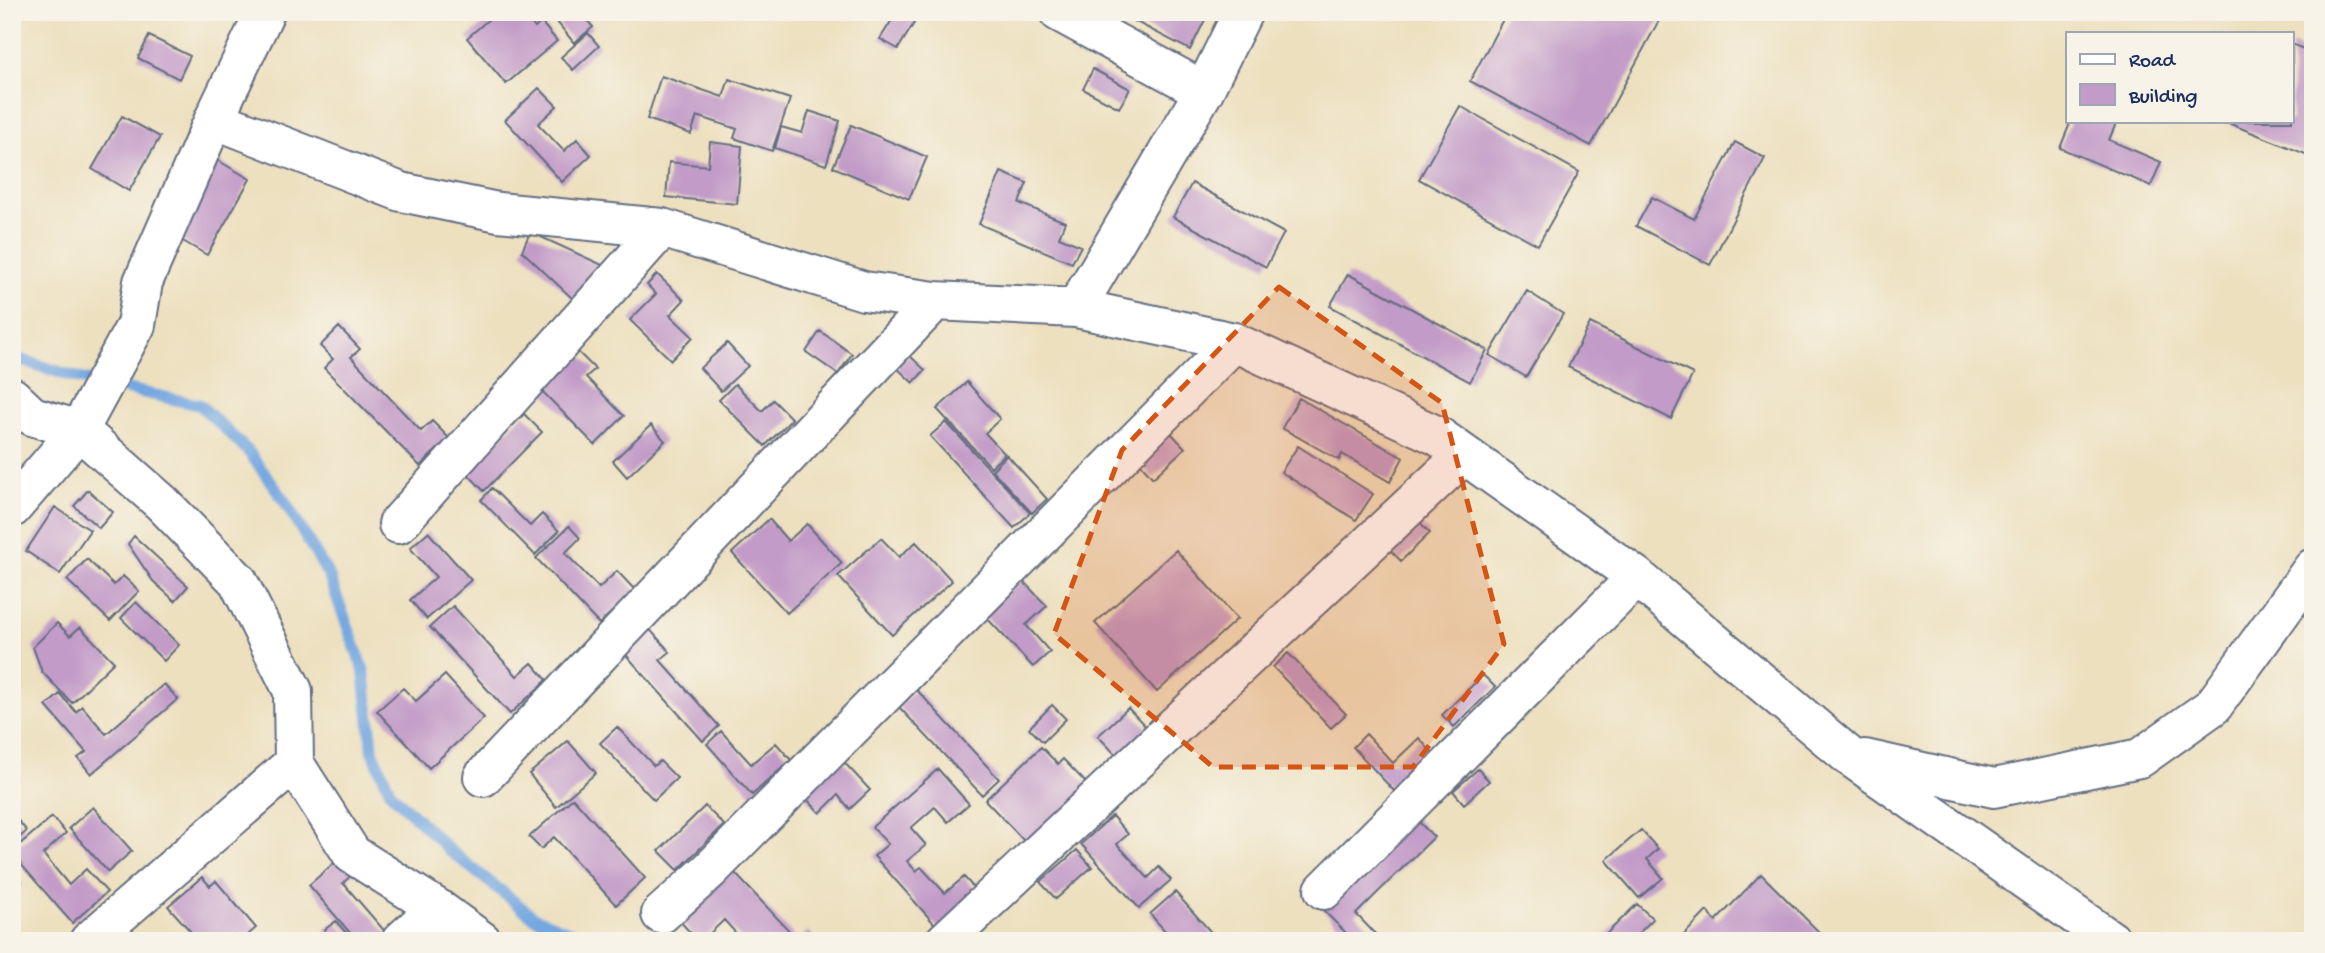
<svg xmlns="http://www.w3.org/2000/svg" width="2325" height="953" font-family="'Gochi Hand',sans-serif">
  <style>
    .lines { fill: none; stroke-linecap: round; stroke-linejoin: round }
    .stream { stroke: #75a7e0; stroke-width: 12 }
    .building { fill: #c29bc8 }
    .street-casing { stroke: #646d80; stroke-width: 42 }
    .street { stroke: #fff; stroke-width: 38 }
    .marked { fill: #d45514; fill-opacity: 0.2; stroke: #d45514; stroke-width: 5; stroke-dasharray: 14 9; stroke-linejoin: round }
  </style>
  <rect width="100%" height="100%" fill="#f7f3e8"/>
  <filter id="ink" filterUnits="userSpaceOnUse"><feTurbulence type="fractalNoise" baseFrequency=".0143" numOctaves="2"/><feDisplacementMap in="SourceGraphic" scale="14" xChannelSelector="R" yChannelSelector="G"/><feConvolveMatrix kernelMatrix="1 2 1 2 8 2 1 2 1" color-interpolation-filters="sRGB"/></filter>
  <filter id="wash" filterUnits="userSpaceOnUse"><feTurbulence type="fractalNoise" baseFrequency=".00686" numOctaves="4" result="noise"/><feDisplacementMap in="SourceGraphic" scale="28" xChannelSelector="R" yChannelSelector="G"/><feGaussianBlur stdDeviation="1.57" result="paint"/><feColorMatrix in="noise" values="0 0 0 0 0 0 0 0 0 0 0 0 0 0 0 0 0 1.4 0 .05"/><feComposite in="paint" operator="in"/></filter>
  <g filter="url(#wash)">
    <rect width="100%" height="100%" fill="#ede0bf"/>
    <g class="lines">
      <path class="stream" d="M12,357L81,379L200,405L248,451L282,497L329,576L364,671L373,752L391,793L449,850L535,918L592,941"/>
    </g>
    <g id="blocks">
      <path class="building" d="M497,12H522L535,28L541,22L557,41L506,84L467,38Z
        M549,12H580L593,27L574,43Z
        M897,12H921L898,49L880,39Z
        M1117,12H1209L1190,50Z
        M1507,12L1663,13L1591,146L1470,81Z
        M588,33L599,46L573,70L561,57Z
        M149,36L190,56L179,79L138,58Z
        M2292,44L2313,53V157L2223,121H2292Z
        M1093,69L1130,89L1119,108L1083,89Z
        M661,76L723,97L729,79L790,99L772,151L734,138L737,129L697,116L691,134L647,119Z
        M539,88L557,106L538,124L564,151L577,139L591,155L562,182L505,120Z
        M1460,106L1579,172L1538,245L1419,179Z
        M809,111L840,121L826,165L775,148L781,127L802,133Z
        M122,116L160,137L129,191L92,169Z
        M2071,121H2117L2109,140L2161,162L2151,186L2060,148Z
        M851,125L927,157L909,199L833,167Z
        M710,142L742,146L737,204L666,197L669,162L708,166Z
        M1735,142L1765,158L1710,265L1636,226L1652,197L1694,219Z
        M212,157L250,179L207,255L169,233Z
        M1001,172L1027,183L1019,203L1065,222L1059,237L1081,246L1072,263L979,224Z
        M1192,183L1284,233L1266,267L1173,217Z
        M530,232L611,269L576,302L522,251Z
        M657,274L684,300L670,315L693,337L671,360L630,320L656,294L647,285Z
        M1348,274L1487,350L1470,382L1330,306Z
        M1527,291L1563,314L1526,377L1489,355Z
        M1590,323L1693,374L1671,419L1568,367Z
        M339,327L360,349L351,357L421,431L432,421L449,438L420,466L324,368L333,359L320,346Z
        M820,331L852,354L838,374L806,352Z
        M727,343L748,366L721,391L700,368Z
        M575,349L595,369L586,377L624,416L595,445L537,386Z
        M908,354L925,370L913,383L896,367Z
        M967,382L1000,419L985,433L1005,454L991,467L937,409Z
        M735,384L762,411L773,400L792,419L765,446L719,400Z
        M1299,398L1403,458L1390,482L1342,454L1339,460L1282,428Z
        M524,414L542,432L484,491L466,472Z
        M946,422L1030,513L1014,528L930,436Z
        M651,425L665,441L627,477L613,461Z
        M1171,433L1185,448L1153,478L1139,462Z
        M1298,446L1373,494L1356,520L1281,472Z
        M1007,455L1047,499L1032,513L992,470Z
        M492,488L530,526L542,514L559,531L535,555L481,500Z
        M88,490L113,512L99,528L74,506Z
        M55,507L90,530L60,574L26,551Z
        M1416,518L1430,533L1401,561L1386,546Z
        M769,519L788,541L807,524L842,563L787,613L732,553Z
        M569,526L580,538L565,553L599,588L617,571L635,590L599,624L536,558Z
        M428,532L471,580L427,619L410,600L436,577L410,548Z
        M134,536L188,586L175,601L153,581L128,544Z
        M881,538L899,557L916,542L952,581L892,635L838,576Z
        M1176,550L1237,619L1157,692L1095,623Z
        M87,559L114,585L123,576L139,591L110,621L67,580Z
        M1022,580L1047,606L1026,625L1050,652L1033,667L984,615Z
        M136,602L179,645L164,661L121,618Z
        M453,606L517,676L532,663L547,680L510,714L430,627Z
        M57,623L70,636L80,627L114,662L72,703L42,672L33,647Z
        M645,624L670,652L660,660L719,726L703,741L619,647Z
        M1288,653L1346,714L1331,728L1273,667Z
        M445,675L484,718L429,768L377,711L403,688L416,701Z
        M1483,675L1495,687L1454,727L1442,715Z
        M164,684L178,699L91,774L78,758L86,752L46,706L60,694L76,712L82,706L106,734Z
        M916,689L999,779L982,795L898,706Z
        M1052,705L1066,719L1043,742L1029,728Z
        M1128,708L1150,731L1120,759L1098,736Z
        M617,727L654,766L660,761L677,778L654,800L600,743Z
        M721,731L751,764L776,743L791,760L752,795L707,744Z
        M1366,734L1393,763L1419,738L1433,754L1394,791L1353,747Z
        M568,741L596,773L556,807L529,774Z
        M1041,747L1058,764L1063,759L1092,789L1031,848L985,800Z
        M841,759L870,790L850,809L838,795L820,813L803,795Z
        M938,769L969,804L948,822L935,807L911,828L926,845L907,861L916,871L921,867L945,893L964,877L980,895L940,930L874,856L888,844L872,827Z
        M1478,769L1489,781L1464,804L1453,791Z
        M573,798L645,878L616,905L554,837L541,849L529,837Z
        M705,806L724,825L678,870L659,851Z
        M93,807L132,851L108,872L69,828Z
        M12,814L27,831L12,844Z
        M1112,816L1128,834L1117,844L1148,878L1159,867L1171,880L1139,908L1081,844Z
        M52,817L66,833L43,854L69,885L86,869L107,892L72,923L12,854V851Z
        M1415,818L1434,837L1356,914L1382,941H1354L1323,910Z
        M1641,830L1658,849L1647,859L1663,878L1639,898L1606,860Z
        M1077,850L1092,867L1056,899L1040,882Z
        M343,855L356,871L343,883L388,935L382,941H357L309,885Z
        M731,869L797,939L794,941H743L724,920L702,941H698L677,918Z
        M12,871L22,882L12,891Z
        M1761,874L1823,936L1818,941H1678L1707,911L1716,921Z
        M202,877L210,886L216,881L256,928L241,941H199L168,906Z
        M1175,892L1219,941H1174L1150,914Z
        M1637,904L1653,919L1631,941H1599Z
        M336,921L353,941H333L324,930Z
        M808,931L817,941H798Z"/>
    </g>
  </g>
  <g filter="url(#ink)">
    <use href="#blocks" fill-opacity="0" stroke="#646d80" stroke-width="2"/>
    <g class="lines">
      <g class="street-casing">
        <path id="street" d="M1059,12L1204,91
          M214,119L401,192L498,212L662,228L864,291L935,301L1076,308L1234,342L1438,436L1637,577L1849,756L2112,941
          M1076,308L1204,91L1243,12
          M12,397L32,416L79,430L162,503L238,581L293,691L294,763L352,854L437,908L482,941
          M12,508L79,430L136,325L143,282L214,119L265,12
          M398,524L662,228
          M1865,759L1994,788L2140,758L2213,706L2313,568
          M483,777L935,301
          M1324,890L1637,577
          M661,914L710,870L1234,342
          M89,941L294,763
          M401,941L437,908
          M945,941L1464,455"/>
      </g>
      <use href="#street" class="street"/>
    </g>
  </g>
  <path class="marked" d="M1279,287L1442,403L1504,644L1413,767H1213L1054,634L1122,450Z"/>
  <rect width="2325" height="953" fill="none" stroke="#f7f3e8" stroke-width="42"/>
  <rect x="2066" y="32" width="228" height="91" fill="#f7f3e8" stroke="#9fa5b1" stroke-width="2"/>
  <rect x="2080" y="54" width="35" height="10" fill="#ffffff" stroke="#9fa5b1" stroke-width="2"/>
  <text x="2129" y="66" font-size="21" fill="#1b2f5e">Road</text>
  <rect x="2080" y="84" width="35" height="21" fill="#c29bc8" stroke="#9fa5b1" stroke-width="2"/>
  <text x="2129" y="102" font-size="21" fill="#1b2f5e">Building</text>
</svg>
